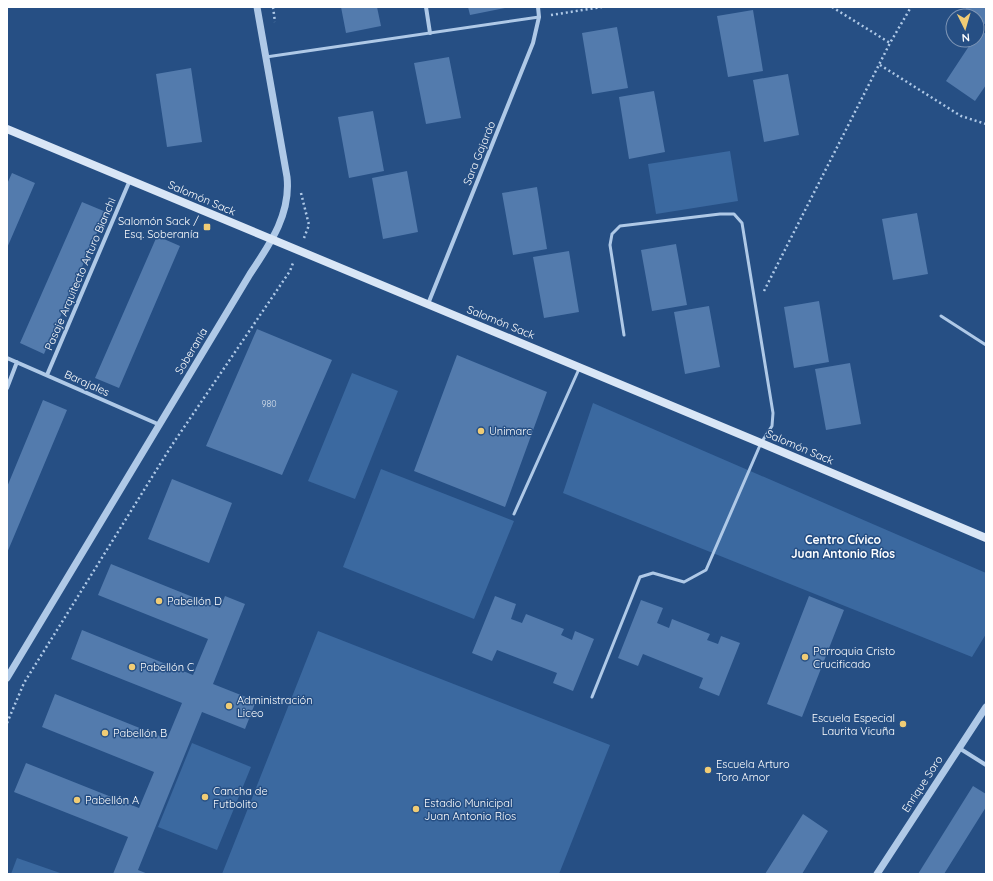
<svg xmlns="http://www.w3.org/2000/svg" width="993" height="881" font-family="Quicksand,sans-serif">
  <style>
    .green { fill: #3b69a0 }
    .building { fill: #537bad }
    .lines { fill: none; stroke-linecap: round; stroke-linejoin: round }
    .path { stroke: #afc9e7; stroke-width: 2.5; stroke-dasharray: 2 3; stroke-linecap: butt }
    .service { stroke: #afc9e7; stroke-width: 3 }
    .minor { stroke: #afc9e7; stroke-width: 4 }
    .tertiary { stroke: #afc9e7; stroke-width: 7 }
    .secondary { stroke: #d9e6f6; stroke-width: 8 }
    .poi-dot { fill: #f0cc75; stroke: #264f84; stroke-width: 1.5 }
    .labels { text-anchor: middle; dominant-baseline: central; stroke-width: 3; stroke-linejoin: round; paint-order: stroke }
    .number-label { font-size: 9px; fill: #d4deea }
    .street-label { font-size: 11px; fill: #fff; stroke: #264f84 }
    .poi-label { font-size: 11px; fill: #fff; stroke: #264f84; text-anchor: start }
    .neighbourhood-label { font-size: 12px; font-weight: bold; fill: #fff; stroke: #264f84 }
  </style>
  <rect width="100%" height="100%" fill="#264f84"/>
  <path class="green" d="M730,151L738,201L656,214L648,164Z
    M352,373L398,391L355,499L308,481Z
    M593,403L986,573V634L972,657L563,493Z
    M381,469L514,521L474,619L343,567Z
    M318,631L610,745L559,874H222Z
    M192,743L251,767L217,850L158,827Z
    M17,858L63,874H11Z"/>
  <path class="building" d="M341,7H377L381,26L346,33Z
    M468,7H504L505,8L470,15Z
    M967,7H986V25L977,19V16H972L964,11Z
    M753,10L763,71L728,77L717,16Z
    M617,27L628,88L592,94L582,33Z
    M980,30L986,34V85L975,101L946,81L973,40H977V35Z
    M449,57L461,118L426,124L414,63Z
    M191,68L202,142L167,147L156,74Z
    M788,74L799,135L764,142L753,80Z
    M654,91L665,152L629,159L619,97Z
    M373,111L384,171L349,178L338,117Z
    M407,171L418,232L383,239L372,178Z
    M12,173L35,183L7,248V184Z
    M537,187L547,249L513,255L502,193Z
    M82,202L106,212L44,354L20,343Z
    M917,213L928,274L893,280L882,219Z
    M157,236L180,246L119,388L95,378Z
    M676,244L687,305L652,311L641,250Z
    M569,251L579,312L544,318L533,257Z
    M819,301L829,362L794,368L784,307Z
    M709,306L720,367L685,374L674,312Z
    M257,329L332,360L282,475L206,446Z
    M457,355L547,392L505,507L414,471Z
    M850,363L861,424L826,430L815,369Z
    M43,400L67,410L7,553V487Z
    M172,479L232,503L209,563L148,539Z
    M111,564L220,608L225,596L245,604L213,684L256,701L245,729L202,712L138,870L148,874H113L128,837L14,792L26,763L139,808L154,772L42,727L55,694L167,739L182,703L71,659L82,630L193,675L208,639L98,595Z
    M495,596L516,604L511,619L522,623L526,614L564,629L561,635L572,640L575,631L594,639L573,691L553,683L557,673L497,650L492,661L472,653Z
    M809,596L844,610L802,717L767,704Z
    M641,600L663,608L657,623L669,628L672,619L710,634L707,640L718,644L721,636L740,643L719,696L699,688L703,678L643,654L638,666L618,658Z
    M973,786L986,794V807L944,874H918Z
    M803,814L828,831L802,874H765Z"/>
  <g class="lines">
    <path class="path" d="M273,7L275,22
      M832,7L890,43
      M551,15L602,7
      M880,65L961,116L986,124
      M301,193L309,225L304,238
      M764,291L890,43L911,7
      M7,723L24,683L172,445L290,271L293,263"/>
    <path class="service" d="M266,57L539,17
      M941,316L986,345
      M514,514L579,369
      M592,697L640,577L653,573L684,582L706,570L761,443L772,426L773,413L742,223L734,214H720L620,226L612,234L610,245L624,335"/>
    <path class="minor" d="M426,7L430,33
      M428,304L533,43L539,17L538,7
      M7,358L160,425
      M47,375L130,180
      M7,388L17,362
      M959,748L986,765"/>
    <path class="tertiary" d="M7,678L250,274C270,244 291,214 287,177L257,7
      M877,874L986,707"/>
    <path class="secondary" d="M7,129L761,443L986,538"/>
  </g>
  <g class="poi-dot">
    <rect x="203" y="223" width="8" height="8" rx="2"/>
    <circle cx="481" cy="431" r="4"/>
    <circle cx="159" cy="601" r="4"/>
    <circle cx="805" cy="657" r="4"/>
    <circle cx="132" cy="667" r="4"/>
    <circle cx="229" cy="706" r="4"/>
    <circle cx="903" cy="724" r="4"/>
    <circle cx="105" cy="733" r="4"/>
    <circle cx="708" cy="770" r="4"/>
    <circle cx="205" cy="797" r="4"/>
    <circle cx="77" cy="800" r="4"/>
    <circle cx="416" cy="809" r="4"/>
  </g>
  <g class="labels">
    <g class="number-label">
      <text x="269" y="403">980</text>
    </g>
    <g class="street-label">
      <text transform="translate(479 153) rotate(-68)">Sara Gajardo</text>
      <text transform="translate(202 198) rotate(23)">Salomón Sack</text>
      <text transform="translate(80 274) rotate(-67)">Pasaje Arquitecto Arturo Bianchi</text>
      <text transform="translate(501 322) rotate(22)">Salomón Sack</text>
      <text transform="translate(191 351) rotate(-59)">Soberanía</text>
      <text transform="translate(87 383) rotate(24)">Barajales</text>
      <text transform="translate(800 447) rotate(23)">Salomón Sack</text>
      <text transform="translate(922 784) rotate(-57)">Enrique Soro</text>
    </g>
    <g class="poi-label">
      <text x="199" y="221" text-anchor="end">Salomón Sack /<tspan x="199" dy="13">Esq. Soberanía</tspan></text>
      <text x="489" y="431">Unimarc</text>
      <text x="167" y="601">Pabellón D</text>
      <text x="813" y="651">Parroquia Cristo<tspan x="813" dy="13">Crucificado</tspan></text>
      <text x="140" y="667">Pabellón C</text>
      <text x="237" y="700">Administración<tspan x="237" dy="13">Liceo</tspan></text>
      <text x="895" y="718" text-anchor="end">Escuela Especial<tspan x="895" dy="13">Laurita Vicuña</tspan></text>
      <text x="113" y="733">Pabellón B</text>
      <text x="716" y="764">Escuela Arturo<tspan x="716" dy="13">Toro Amor</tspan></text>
      <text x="213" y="791">Cancha de<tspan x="213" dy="13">Futbolito</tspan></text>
      <text x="85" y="800">Pabellón A</text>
      <text x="424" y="803">Estadio Municipal<tspan x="424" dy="13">Juan Antonio Ríos</tspan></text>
    </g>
    <g class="neighbourhood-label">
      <text x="843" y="539">Centro Cívico<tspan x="843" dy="14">Juan Antonio Ríos</tspan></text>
    </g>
  </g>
  <rect width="993" height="881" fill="none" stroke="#ffffff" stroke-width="16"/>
  <g transform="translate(965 28) rotate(175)"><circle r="19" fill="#264f84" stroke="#7d95b5"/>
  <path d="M0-3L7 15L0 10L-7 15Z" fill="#f0cc75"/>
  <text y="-6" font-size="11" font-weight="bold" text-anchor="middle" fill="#ffffff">N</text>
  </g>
</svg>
